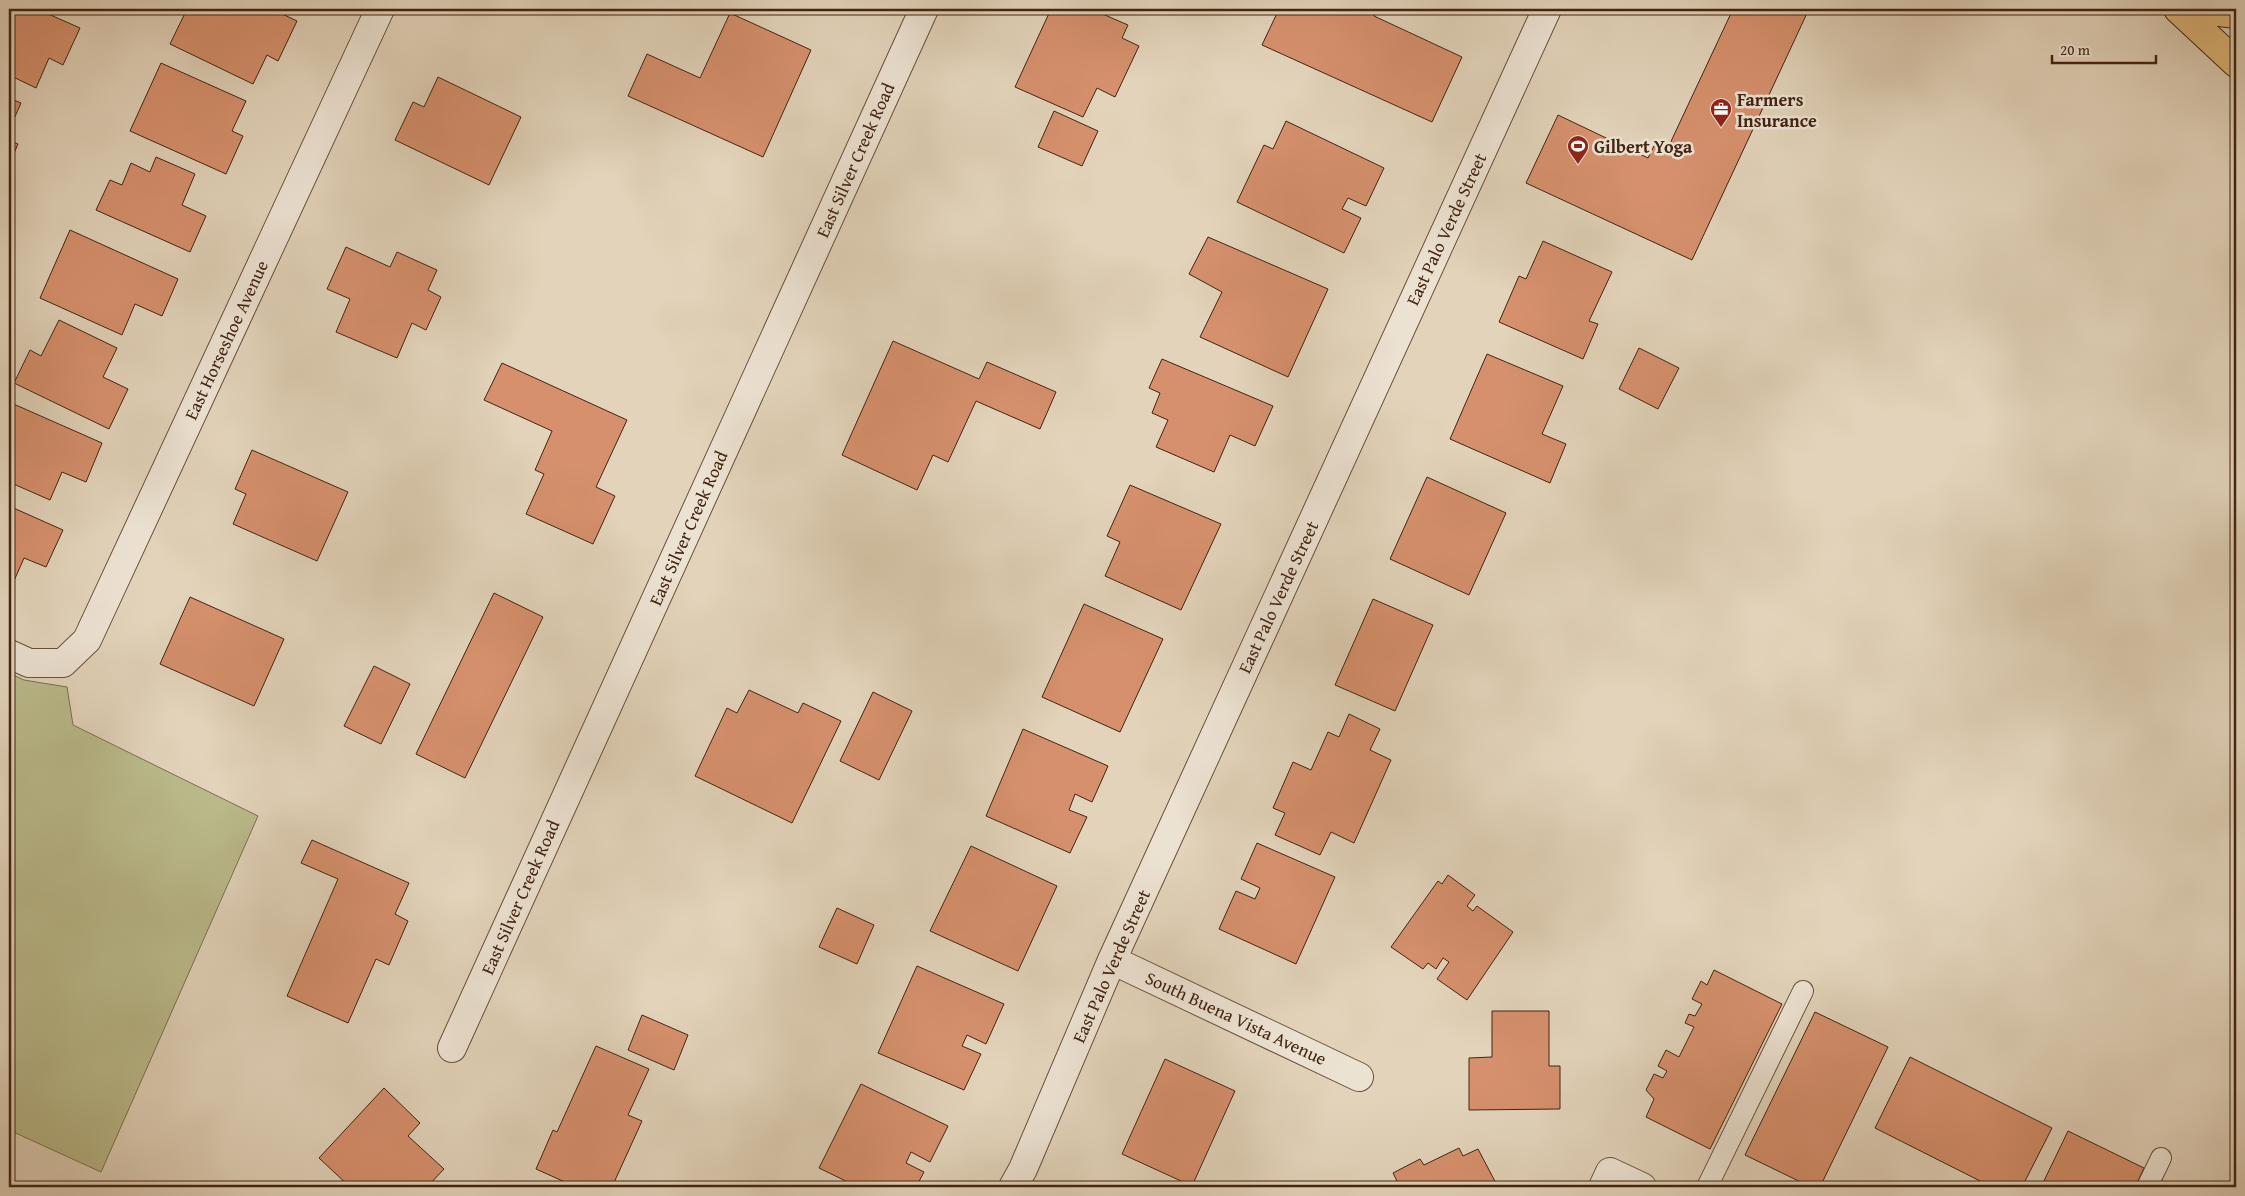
<svg xmlns="http://www.w3.org/2000/svg" width="2245" height="1196" font-family="'Gentium Book Plus',serif">
  <style>
    .green { fill: #baba8b; stroke: #7e6f4e }
    .building { fill: #d6906d; stroke: #422411 }
    .lines { fill: none; stroke-linecap: round; stroke-linejoin: round }
    .lane-casing { stroke: #6a503b; stroke-width: 22 }
    .street-casing { stroke: #6a503b; stroke-width: 30 }
    .primary-casing { stroke: #422411; stroke-width: 30 }
    .lane { stroke: #ece2d2; stroke-width: 20 }
    .street { stroke: #ece2d2; stroke-width: 28 }
    .primary { stroke: #e1ba7d; stroke-width: 28 }
    .labels { text-anchor: middle; dominant-baseline: central; stroke-width: 5; stroke-linejoin: round; paint-order: stroke }
    .poi-label { font-size: 18px; font-weight: bold; fill: #422411; stroke: #ece2d2; text-anchor: start }
    .street-label { font-size: 18px; fill: #422411; stroke: #ece2d2 }
  </style>
  <rect width="100%" height="100%" fill="#e2d3ba"/>
  <filter id="stains"><feTurbulence type="fractalNoise" baseFrequency=".004" numOctaves="4"/><feColorMatrix values="0 0 0 0 .2 0 0 0 0 .09 0 0 0 0 .02 0 0 0 .5 -.17"/></filter>
  <radialGradient id="worn" r=".72"><stop offset=".6" stop-color="#630" stop-opacity="0"/><stop offset="1" stop-color="#630" stop-opacity=".3"/></radialGradient>
  <path class="green" d="M9,673L24,680L67,687L73,725L258,816L101,1172L9,1130Z"/>
  <path class="building" d="M9,9H37L80,28L63,65L49,58L36,88L9,75Z
    M187,9H272L297,21L278,61L267,55L253,84L170,44Z
    M1051,9H1091L1128,25L1122,38L1139,46L1115,97L1097,88L1083,117L1015,87Z
    M1279,9H1377L1374,16L1462,57L1432,122L1262,45Z
    M1733,9H1809L1692,260L1526,183L1558,115L1648,158L1654,146L1666,152Z
    M730,13L811,50L763,157L628,96L647,54L700,78Z
    M161,63L246,101L232,131L243,136L226,174L130,131Z
    M438,77L521,117L489,185L395,140L413,102L424,107Z
    M9,98L21,103L9,130Z
    M1054,111L1098,131L1082,166L1038,147Z
    M1286,121L1384,168L1366,206L1348,198L1342,209L1361,218L1344,253L1237,202L1264,145L1273,149Z
    M9,140L18,144L9,165Z
    M156,157L195,174L182,205L206,216L190,252L96,210L110,180L122,185L131,163L150,172Z
    M70,230L178,279L162,316L135,304L122,335L40,298Z
    M1208,237L1328,289L1288,377L1200,337L1222,292L1189,274Z
    M1543,241L1612,272L1589,321L1598,324L1583,359L1499,322L1519,276L1526,279Z
    M346,247L390,267L397,252L437,270L428,290L441,297L426,330L412,323L397,358L336,332L350,299L327,289Z
    M59,320L117,348L103,377L128,389L109,429L14,383L30,350L41,356Z
    M893,341L979,379L987,362L1056,392L1040,429L976,401L948,462L933,455L917,490L842,455Z
    M1639,348L1679,368L1658,409L1619,389Z
    M1487,354L1563,386L1542,434L1566,444L1550,483L1450,439Z
    M1162,359L1273,406L1255,446L1230,435L1214,472L1156,447L1168,420L1152,413L1160,393L1149,388Z
    M502,363L627,420L596,487L615,496L593,544L526,514L544,474L535,470L552,431L484,400Z
    M9,402L102,443L86,482L62,472L50,500L9,482Z
    M252,450L348,492L317,561L233,524L246,494L235,489Z
    M1427,477L1506,513L1469,595L1390,559Z
    M1130,485L1221,524L1181,610L1105,576L1120,542L1107,536Z
    M9,506L63,530L46,567L24,558L10,590Z
    M494,593L543,617L465,778L416,754Z
    M190,597L284,639L254,706L160,664Z
    M1373,599L1433,625L1395,711L1335,685Z
    M1084,604L1163,639L1120,732L1042,697Z
    M374,666L410,684L381,744L344,726Z
    M749,690L798,713L803,703L841,721L792,823L695,776L727,708L737,713Z
    M873,692L912,711L879,780L840,761Z
    M1349,714L1380,729L1370,750L1391,760L1354,843L1331,832L1320,855L1275,835L1285,813L1273,808L1293,762L1311,770L1328,732L1339,737Z
    M1023,729L1108,766L1092,802L1075,794L1069,810L1087,817L1070,853L986,816Z
    M312,840L409,883L395,914L408,921L389,965L376,959L348,1023L287,996L338,879L301,863Z
    M1257,843L1335,877L1296,964L1219,929L1236,891L1255,899L1260,888L1241,879Z
    M971,846L1057,886L1018,971L930,931Z
    M1448,875L1475,895L1467,906L1473,911L1477,906L1513,932L1467,1000L1437,979L1449,962L1443,958L1436,969L1428,963L1423,969L1391,947L1438,881L1442,884Z
    M837,908L874,925L857,964L819,947Z
    M917,966L1004,1004L986,1044L967,1035L962,1046L981,1054L964,1090L878,1053Z
    M1714,970L1782,1004L1710,1149L1646,1117L1654,1099L1646,1090L1654,1074L1663,1078L1667,1071L1658,1066L1666,1050L1679,1057L1694,1027L1685,1023L1689,1014L1695,1016L1702,1004L1692,999L1701,981L1707,985Z
    M1492,1011H1549V1066H1560V1109L1469,1110V1058L1492,1057Z
    M1815,1012L1888,1047L1820,1187H1811L1745,1155Z
    M642,1015L688,1035L674,1070L628,1050Z
    M596,1046L649,1069L628,1115L642,1121L612,1187H576L536,1169L553,1130L557,1132Z
    M1910,1057L2052,1128L2022,1187H1992L1875,1128Z
    M1165,1059L1235,1091L1192,1186L1122,1154Z
    M861,1084L948,1126L930,1162L911,1152L906,1163L924,1172L916,1187H858L819,1168Z
    M384,1088L420,1123L408,1136L444,1169L427,1187H350L319,1158Z
    M2068,1131L2144,1168L2135,1187H2041Z
    M1459,1148L1463,1156L1478,1149L1498,1187H1400L1393,1173L1420,1159L1424,1165Z"/>
  <g class="lines">
    <g class="lane-casing">
      <path id="lane" d="M1707,1187L1803,991
        M2147,1187L2161,1158"/>
    </g>
    <g class="street-casing">
      <path id="street" d="M9,654L29,663H63L87,640L380,9
        M1112,960L1359,1077
        M452,1048L924,9
        M1013,1187L1023,1169L1112,960L1547,9
        M1603,1187L1610,1172L1642,1187"/>
    </g>
    <g class="primary-casing">
      <path id="primary" d="M2178,9L2236,63
        M2195,9L2236,14"/>
    </g>
    <use href="#lane" class="lane"/>
    <use href="#street" class="street"/>
    <use href="#primary" class="primary"/>
  </g>
  <defs>
    <g id="office-pin" transform="scale(1.125)"><path d="M0 17L-7.5 6A9.5 9.5 0 1 1 7.5 6Z" fill="#8f2418" stroke="#ece2d2"/><path d="M-6-3h4V-5.5h4V-3h4V5H-6ZM-1-4.5V-3h2v-1.5ZM-6 0V1H6V0Z" fill="#fff"/></g>
    <g id="stadium-pin" transform="scale(1.125)"><path d="M0 17L-7.5 6A9.5 9.5 0 1 1 7.5 6Z" fill="#8f2418" stroke="#ece2d2"/><path d="M0-5a6.5 5 0 1 0 0 10a6.5 5 0 1 0 0-10ZM-3.5-1.8h7v3.6h-7Z" fill="#fff"/></g>
  </defs>
  <g fill-rule="evenodd">
    <use href="#office-pin" x="1721" y="109"/>
    <use href="#stadium-pin" x="1578" y="146"/>
  </g>
  <g class="labels">
    <g class="poi-label">
      <text x="1737" y="99">Farmers<tspan x="1737" dy="21">Insurance</tspan></text>
      <text x="1594" y="146">Gilbert Yoga</text>
    </g>
    <g class="street-label">
      <text transform="translate(855 160) rotate(-66)">East Silver Creek Road</text>
      <text transform="translate(1446 229) rotate(-65)">East Palo Verde Street</text>
      <text transform="translate(226 340) rotate(-65)">East Horseshoe Avenue</text>
      <text transform="translate(688 528) rotate(-66)">East Silver Creek Road</text>
      <text transform="translate(1278 597) rotate(-65)">East Palo Verde Street</text>
      <text transform="translate(520 897) rotate(-66)">East Silver Creek Road</text>
      <text transform="translate(1111 966) rotate(-66)">East Palo Verde Street</text>
      <text transform="translate(1236 1018) rotate(25)">South Buena Vista Avenue</text>
    </g>
  </g>
  <rect width="2245" height="1196" fill="none" stroke="#e2d3ba" stroke-width="30"/>
  <rect x="10" y="10" width="2225" height="1176" fill="none" stroke="#422411" stroke-width="2.5"/>
  <rect x="15" y="15" width="2215" height="1166" fill="none" stroke="#422411"/>
  <path d="M2052 55v8h104v-8" fill="none" stroke="#422411" stroke-width="2.5"/>
  <text x="2060" y="55" font-size="15" fill="#422411" stroke="#ece2d2" stroke-width="4" paint-order="stroke">20 m</text>
  <rect width="100%" height="100%" filter="url(#stains)"/>
  <rect width="100%" height="100%" fill="url(#worn)"/>
</svg>
